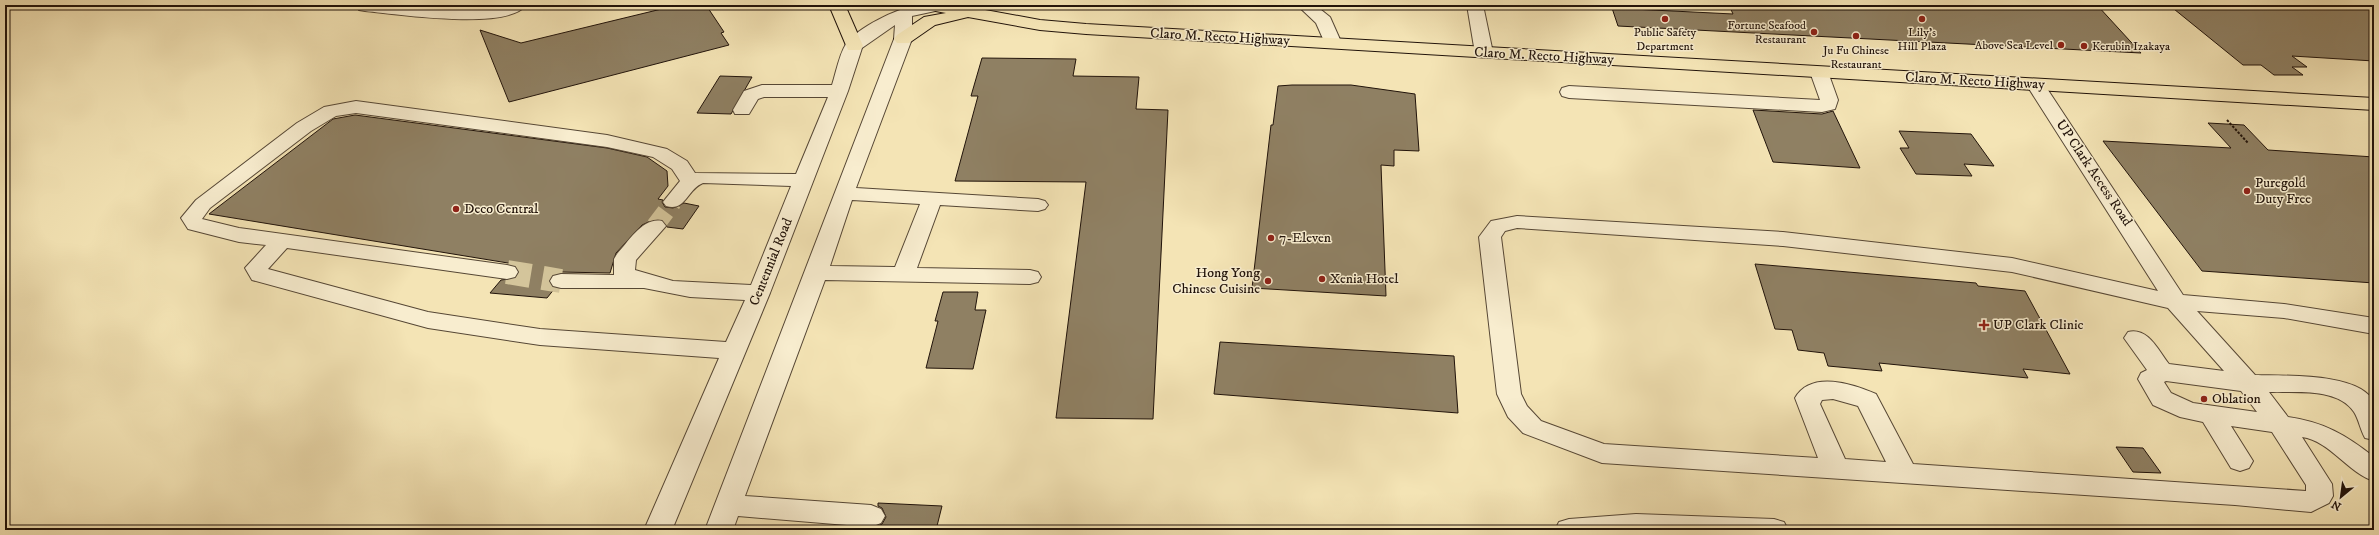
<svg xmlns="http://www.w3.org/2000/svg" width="2379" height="535" font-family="'IM FELL DW Pica',serif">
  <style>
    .building { fill: #8f8063; stroke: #21130a }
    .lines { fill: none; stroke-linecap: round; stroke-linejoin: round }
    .minor-tunnel-far1 { stroke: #d4c59b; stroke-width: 18; stroke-dasharray: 18 10; stroke-linecap: butt }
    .minor-tunnel { stroke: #d4c59b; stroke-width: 24; stroke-dasharray: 24 12; stroke-linecap: butt }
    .minor-casing { stroke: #564735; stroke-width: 2 }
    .major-casing { stroke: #21130a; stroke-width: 2 }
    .path { stroke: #21130a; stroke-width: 2; stroke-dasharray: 2.5 1.5; stroke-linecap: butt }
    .minor { fill: #f8edcf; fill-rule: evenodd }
    .major { fill: #f4e4b5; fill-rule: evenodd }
    .poi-dot { fill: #8f2418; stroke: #f8edcf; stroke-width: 1.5 }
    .labels { text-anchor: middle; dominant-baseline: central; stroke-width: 3; stroke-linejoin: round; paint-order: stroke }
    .far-poi-label { font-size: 12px; fill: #21130a; stroke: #f8edcf }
    .street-label { font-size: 14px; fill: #21130a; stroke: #f8edcf }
    .poi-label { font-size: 14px; fill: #21130a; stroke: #f8edcf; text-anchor: start }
  </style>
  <rect width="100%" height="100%" fill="#f4e4b5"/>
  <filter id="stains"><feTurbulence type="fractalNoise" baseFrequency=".005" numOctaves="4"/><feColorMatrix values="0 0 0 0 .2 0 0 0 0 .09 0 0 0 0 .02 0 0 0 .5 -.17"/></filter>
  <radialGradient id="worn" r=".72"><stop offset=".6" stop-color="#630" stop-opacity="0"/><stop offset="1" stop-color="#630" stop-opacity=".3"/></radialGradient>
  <path class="building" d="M678,5H706L724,32L721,33L729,45L509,102L480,30L521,43Z
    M1729,5H2097L2141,53L1618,26L1612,8L1733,14Z
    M2169,5H2374V61L2292,56L2307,67H2292L2303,75H2274L2261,65H2243Z
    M982,58L1076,59L1073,76L1139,77L1136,109L1168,110L1153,419L1056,418L1086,182L955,181L978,96H971Z
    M720,76L752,77L731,114L697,113Z
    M1292,85H1351L1415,94L1419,151L1394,150V166L1381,165L1386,296L1252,288L1271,125H1273L1278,86Z
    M1753,110L1822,114L1833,111L1860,168L1773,162Z
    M355,115L607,148L647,157L667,171L668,186L658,199L663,200L662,202L665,207L673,208L684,203L699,206L683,229L667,227L662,220L655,219L642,225L616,253L610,273L561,272L553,275L549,282L555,288L547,298L490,293L501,280L516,278L519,271L513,265L514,264L209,214L333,119Z
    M2208,123L2244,125L2268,150L2374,157V283L2202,271L2103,141L2231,148Z
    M1899,131L1971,134L1994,166L1964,164L1972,176L1916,174L1900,148H1909Z
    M1755,264L1976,283L1978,286L2025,291L2070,374L2023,369L2028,378L1879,363L1882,371L1828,366L1824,353L1798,350L1792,330L1775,329Z
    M943,292H978L975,310H986L973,369L926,368L938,321H935Z
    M1220,342L1454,356L1458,413L1214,394Z
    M2116,447L2143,448L2161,473L2133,472Z
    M878,503L942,506L936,530H870L882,524L886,517L882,508L878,506Z"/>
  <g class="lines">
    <path class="minor-tunnel-far1" d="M655,226L673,202"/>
    <path class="minor-tunnel" d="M507,272L561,281"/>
    <g class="minor-casing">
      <path id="minor" d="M357,5C393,5 429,10 465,10C486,10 506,5 526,5C508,31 395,14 365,11L359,10Z
        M916,5L942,6L940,10L912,16V39L856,188L1038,199L1045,201L1048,205L1045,209L1038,211L940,205L917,268L1030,270L1038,272L1041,277L1038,282L1030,284L825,280L745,496L871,505L881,509L885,516L881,523L871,527L738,516L733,530H705L894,39L895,25L862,48L848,91L770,293L672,530H644L719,358L540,345L428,328L252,280L245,268L266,245L239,242L188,229L181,218L196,200L297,123L324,107L356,101L607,135L667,149L687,161L695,173L796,174L828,97H764L758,99L749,114H735L733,110L744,91L762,85H832C836,73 839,55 846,44C858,27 897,9 916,5ZM356,113L607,147L653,157L672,169L680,181L663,202L666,206C686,212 687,189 703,183L791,186L751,285L673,281L635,270L636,260L666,226L662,221C643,217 629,241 617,254L614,259V275L561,274L553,276L550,281L553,286L561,288H644L690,297L745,300L726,342L540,329L428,312L268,269L287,248L507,279L515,277L518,272L515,267L507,265L239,228L202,219L210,208L311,131L336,116ZM852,200L920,204L895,267L830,266Z
        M1297,5H1315L1330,17L1342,44L1339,48H1327L1316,23Z
        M1467,5H1483L1493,53L1490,57H1478L1475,53Z
        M1819,67L1825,68L1828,72L1838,100L1835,109L1822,112L1569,98L1562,96L1560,92L1562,88L1569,86L1820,100L1810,72L1813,68Z
        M2035,79L2041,80L2044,84L2183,295L2284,304L2374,318V334L2284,318L2197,311L2255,375C2282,376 2362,372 2374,403C2377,413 2374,430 2374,440L2365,438C2360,429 2359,420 2354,412C2337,387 2295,393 2269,392L2288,417C2324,422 2346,435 2374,457V481C2348,473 2330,441 2302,437L2332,484L2333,496L2329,503L2311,512L2235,505L1602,463L1523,433L1508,417L1497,394L1479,237L1491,221L1517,216L1783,232L2012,258L2158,291L2026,84L2029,80ZM1517,228L1783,246L2012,272L2168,308L2224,371L2169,364C2158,350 2148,327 2128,332L2124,338L2147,370L2141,373L2138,379L2153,405L2180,417L2203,422L2231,468L2240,471L2249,468L2253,461L2231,426L2272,432L2306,485V491L1913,464L1876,394C1853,384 1811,370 1795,398L1818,458L1604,444L1541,421L1527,406L1521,394L1501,237L1505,231ZM2166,381L2241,391L2257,412L2193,403L2171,393L2164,382ZM1833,399L1858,406L1886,462L1845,459L1820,404L1822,400Z
        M1636,514L1774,519L1784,522L1788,530H1555L1559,522L1569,519Z"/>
    </g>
    <g class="major-casing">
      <path id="major" d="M829,5H845L863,46L860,50H848Z
        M923,5H958L1040,20L1086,24L2374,98V110L1086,34L1040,30L968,17L935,25L909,43H897L894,39L897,35L924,17L946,13L925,9Z"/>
    </g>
    <path class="path" d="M2227,120L2248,143"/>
    <use href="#minor" class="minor"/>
    <use href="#major" class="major"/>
  </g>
  <g class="poi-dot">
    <circle cx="1665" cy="19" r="4"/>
    <circle cx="1922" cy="19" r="4"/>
    <circle cx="1814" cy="32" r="4"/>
    <circle cx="1856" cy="36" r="4"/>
    <circle cx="2061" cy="45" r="4"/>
    <circle cx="2084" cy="46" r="4"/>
    <circle cx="2247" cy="191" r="4"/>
    <circle cx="456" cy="209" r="4"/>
    <circle cx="1271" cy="238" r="4"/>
    <circle cx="1322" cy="279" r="4"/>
    <circle cx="1268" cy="281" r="4"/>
    <path d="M1982 319h4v4h4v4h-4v4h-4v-4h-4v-4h4z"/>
    <circle cx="2204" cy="399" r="4"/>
  </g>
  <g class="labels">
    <g class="far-poi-label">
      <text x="1806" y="25" text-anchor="end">Fortune Seafood<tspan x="1806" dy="14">Restaurant</tspan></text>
      <text x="1665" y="32">Public Safety<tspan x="1665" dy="14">Department</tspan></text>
      <text x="1922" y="32">Lily's<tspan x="1922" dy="14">Hill Plaza</tspan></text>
      <text x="2053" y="45" text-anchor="end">Above Sea Level</text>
      <text x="2092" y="46" text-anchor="start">Kerubin Izakaya</text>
      <text x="1856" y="50">Ju Fu Chinese<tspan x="1856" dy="14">Restaurant</tspan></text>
    </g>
    <g class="street-label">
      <text transform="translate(1220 37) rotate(3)">Claro M. Recto Highway</text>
      <text transform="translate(1544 56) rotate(3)">Claro M. Recto Highway</text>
      <text transform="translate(1975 81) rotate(3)">Claro M. Recto Highway</text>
      <text transform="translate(2094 173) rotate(56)">UP Clark Access Road</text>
      <text transform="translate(771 262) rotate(-68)">Centennial Road</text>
    </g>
    <g class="poi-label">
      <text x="2255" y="183">Puregold<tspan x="2255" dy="16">Duty Free</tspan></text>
      <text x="464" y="209">Deco Central</text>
      <text x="1279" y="238">7-Eleven</text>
      <text x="1260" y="273" text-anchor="end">Hong Yong<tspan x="1260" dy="16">Chinese Cuisine</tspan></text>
      <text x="1330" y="279">Xenia Hotel</text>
      <text x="1993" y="325">UP Clark Clinic</text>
      <text x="2212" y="399">Oblation</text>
    </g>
  </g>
  <rect width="2379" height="535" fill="none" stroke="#f4e4b5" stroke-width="20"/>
  <rect x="6" y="6" width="2367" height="523" fill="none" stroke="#21130a" stroke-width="2"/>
  <rect x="10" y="10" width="2359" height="515" fill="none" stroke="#21130a"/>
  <g transform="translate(2341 497) rotate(209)" stroke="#f8edcf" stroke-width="3" paint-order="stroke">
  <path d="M0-3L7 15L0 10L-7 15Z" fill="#21130a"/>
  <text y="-6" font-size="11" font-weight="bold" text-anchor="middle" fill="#21130a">N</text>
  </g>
  <rect width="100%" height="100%" filter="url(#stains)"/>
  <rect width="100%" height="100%" fill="url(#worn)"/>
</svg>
